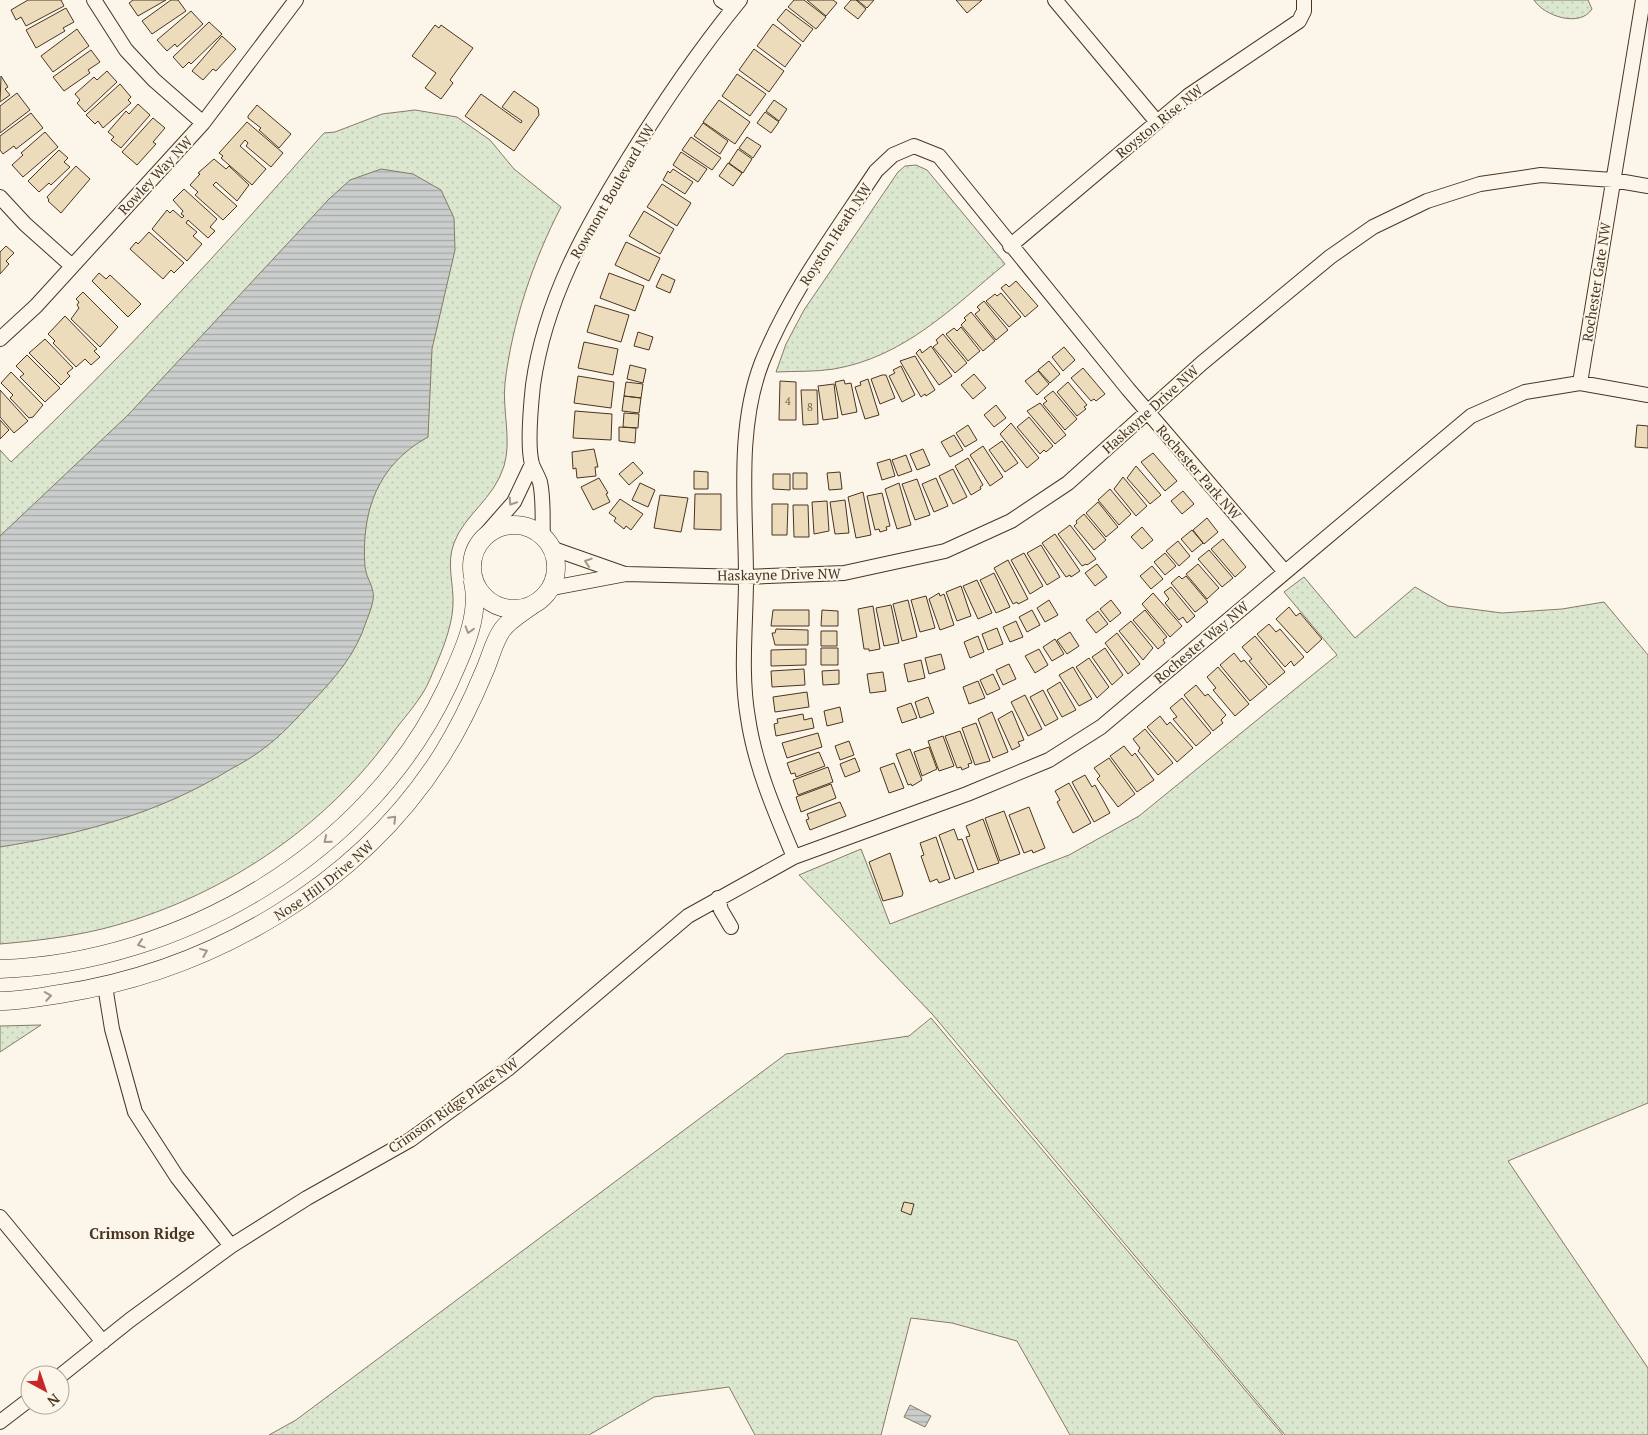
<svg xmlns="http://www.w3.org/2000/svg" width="1648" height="1435" font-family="'PT Serif',serif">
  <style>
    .grass { fill: url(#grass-dots); stroke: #887966 }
    .water { fill: url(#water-rules); stroke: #887966 }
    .building { fill: #ecdcbc; stroke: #4a3520 }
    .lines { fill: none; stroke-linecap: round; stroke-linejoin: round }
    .minor-casing { stroke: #4a3520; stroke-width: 16 }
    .tertiary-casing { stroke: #4a3520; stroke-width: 19 }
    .minor { stroke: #fbf6e9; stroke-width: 14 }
    .tertiary { stroke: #fbf6e9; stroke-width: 18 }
    .oneway { stroke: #a29684 }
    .labels { text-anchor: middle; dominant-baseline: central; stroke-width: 4; stroke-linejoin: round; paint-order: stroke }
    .number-label { font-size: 11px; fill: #725f47 }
    .street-label { font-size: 14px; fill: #4a3520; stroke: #fbf6e9 }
    .neighbourhood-label { font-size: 15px; font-weight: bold; fill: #4a3520; stroke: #fbf6e9 }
  </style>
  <defs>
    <pattern id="grass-dots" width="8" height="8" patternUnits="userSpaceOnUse" patternTransform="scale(1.25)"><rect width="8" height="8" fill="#dce7d0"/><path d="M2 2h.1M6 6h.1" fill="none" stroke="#bec7b2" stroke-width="1.8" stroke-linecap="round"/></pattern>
    <pattern id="water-rules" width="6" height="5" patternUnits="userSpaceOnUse" patternTransform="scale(1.25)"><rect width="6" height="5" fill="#c9cecd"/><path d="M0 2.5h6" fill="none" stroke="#a5a8a6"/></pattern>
  </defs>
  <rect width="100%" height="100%" fill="#fbf6e9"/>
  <path class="grass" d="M1534,0H1588L1592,9C1580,28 1544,16 1534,0Z
    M415,110L457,117L490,140L514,169L561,207C533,261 512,323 505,383C502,410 512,440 504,466C494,499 464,515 454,543C446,564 454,584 453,605C452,629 440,656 430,679C423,697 407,714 395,730C327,828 218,900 102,929C69,937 34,941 0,944V450L11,462C122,358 224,247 324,133L335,132L382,114Z
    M916,165L927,170L1005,264C952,308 904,357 834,369C815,372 795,371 776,372L786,344L804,310L898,172L905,166Z
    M1304,577L1355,638L1415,587L1448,606L1502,613L1562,609L1604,602L1648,655V1103L1508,1161L1648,1368V1435H1285L933,1015L799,875L861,849L890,924L1069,855L1139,816L1337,655L1284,592Z
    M931,1018L1283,1435H1070L1017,1341L952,1323L911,1318L881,1435H755L729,1387L654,1397L589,1435H269L296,1420L786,1054L909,1036Z
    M41,1025L0,1052V1026Z"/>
  <path class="water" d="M381,169L413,174L441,190L454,218L455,250L432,349L428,437C377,465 361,512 365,567C366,577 372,584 373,592C375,600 369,614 366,622C356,654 335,678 312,702C297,718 281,736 263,749C253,757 242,763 231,769C160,813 82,834 0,847V536L128,415L329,199L350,180Z
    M910,1405L931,1416L925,1427L904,1417Z"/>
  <path class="building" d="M28,0H61L64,6L26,26L21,17L16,20L11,10Z
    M133,0H166L138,16L129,3Z
    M171,0H178L186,11L152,34L142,21Z
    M794,0H804L826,17L816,29L788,7Z
    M807,0H833L837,3L826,16Z
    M851,0H856L866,9L858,19L844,8Z
    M857,0H874L867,8Z
    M956,0H982L967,13Z
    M66,8L74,22L63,28L65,31L36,48L26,30Z
    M786,9L813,29L803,42L777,20Z
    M191,11L203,24L177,47L175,44L167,51L157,40Z
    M209,22L222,34L191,64L189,62L183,68L173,57Z
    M773,24L801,45L785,67L757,46Z
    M435,25L439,28L441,25L473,48L450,80L453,83L441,99L425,88L436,73L412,56Z
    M77,29L89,46L53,72L41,56Z
    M222,36L236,49L216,71L213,69L203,80L192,71Z
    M754,49L784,71L769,92L739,70Z
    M91,50L100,62L88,70L90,73L64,91L53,77Z
    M107,71L117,82L85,112L77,103L80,100L75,94L94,77L97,80Z
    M737,74L766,94L750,116L722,96Z
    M1,76L8,87L5,89L10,95L0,102Z
    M120,84L131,97L128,100L131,103L103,128L98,121L95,124L86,115Z
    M514,91L538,108L539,115L514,151L465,116L481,94L521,123L522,121L502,107Z
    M17,93L30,110L0,133V106Z
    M719,100L750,122L735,144L703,122Z
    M774,100L787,109L779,121L766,111Z
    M138,104L150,115L121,148L111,140L114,137L108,132L126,111L129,114Z
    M257,105L291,134L279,148L259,130L261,128L248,118V116Z
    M765,112L779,122L771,133L757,123Z
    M31,113L43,128L16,149L14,146L3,154L0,150V136Z
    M153,118L165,128L153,142L156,144L137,165L122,152Z
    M247,122L283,153L271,167L246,146L248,143L245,140L240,146L266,169L252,185L221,158L223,156L219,153Z
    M703,123L728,141L720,154L694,136Z
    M45,132L58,147L23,177L12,165L23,155L21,153Z
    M691,137L721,158L712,170L682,150Z
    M747,137L761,146L753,158L739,148Z
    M738,149L752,159L743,173L729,163Z
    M59,150L68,158L64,162L70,167L51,185L49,183L39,192L28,181Z
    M681,152L707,169L698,182L673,165Z
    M214,159L226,169L229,166L249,185L237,201L216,182L213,185L237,206L223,220L195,195L198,192L190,185L200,174L198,173Z
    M728,163L742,173L733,186L719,176Z
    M76,166L90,179L61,213L48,201L49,200L47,197Z
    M673,169L693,182L685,194L663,180L668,171L670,173Z
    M662,184L691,203L677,226L647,207Z
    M184,189L217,219L210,227L215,231L208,238L188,220L186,223L197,232L193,236L202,244L187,261L152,229L167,210L170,213L173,210L182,218L184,216L181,214L183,211L173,200Z
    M644,211L674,229L660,254L629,236Z
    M149,232L184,263L174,273L171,270L163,279L130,249L136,242L138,244Z
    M626,242L660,258L649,281L615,265Z
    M6,246L14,253L6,261L9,264L0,274V252Z
    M99,273L106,279L110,275L141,304L128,317L92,281Z
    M609,273L644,286L635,311L600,298Z
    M662,274L675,280L670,293L656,287Z
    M1016,281L1038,306L1025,317L1001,288L1006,284L1009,287Z
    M83,292L118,327L100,347L71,319L79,308L77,305L79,302L76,299Z
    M1001,293L1021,317L1009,327L986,301L995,294L997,296Z
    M984,301L1008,330L996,340L975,314L980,310L977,307Z
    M595,305L629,315L621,342L587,332Z
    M971,312L995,341L983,351L961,325L966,320L964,318Z
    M65,316L97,349L94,351L100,357L91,365L85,359L76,367L53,343L55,341L48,334Z
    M961,327L980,351L968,361L946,334L954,328L957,331Z
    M638,332L653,337L649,350L634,346Z
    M943,334L967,363L955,373L933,347L938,343L936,340Z
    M45,339L73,368L67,373L70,376L61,385L29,353Z
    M584,342L618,349L613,375L578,368Z
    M931,346L952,376L939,385L916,353L920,349L922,353Z
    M1064,347L1075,360L1063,371L1052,357Z
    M27,355L60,388L45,402L20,377L24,374L16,366Z
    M915,356L935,390L926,396L925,394L921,397L900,361Z
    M1049,361L1060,374L1050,383L1038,370Z
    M630,365L646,369L643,383L627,379Z
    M901,366L915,395L902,402L889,376L895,373L893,370Z
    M1083,368L1105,394L1096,401L1094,399L1091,401L1071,378Z
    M1038,371L1049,384L1037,395L1025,381Z
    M11,372L43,405L33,417L29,418L10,398L13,395L1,383Z
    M974,374L986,388L973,399L961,385Z
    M882,375H886L895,398L880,404L871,379Z
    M578,376L614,382L611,408L574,403Z
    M868,379L879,415L865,419L855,387L861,385L860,382Z
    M844,380L845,384L851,383L857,412L842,415L835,382Z
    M780,381L796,382V420H779Z
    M626,382L643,384L641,398L624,396Z
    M1068,382L1087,405L1084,407L1086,409L1077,416L1057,392Z
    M834,384L838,418L823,420L818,386Z
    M0,390L28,421L14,433L0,417Z
    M801,390H817L818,424L803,425Z
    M1053,391L1077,419L1065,430L1043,404L1047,401L1044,398Z
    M624,396L641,398L639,413L622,411Z
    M1040,403L1066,435L1055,444L1027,411Z
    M996,405L1006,418L994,427L984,415Z
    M575,411L612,414L611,440L573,438Z
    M624,413L639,414L638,428L623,427Z
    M1029,417L1053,446L1046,452L1044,450L1040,454L1017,427Z
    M0,420L9,430L0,439Z
    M1011,423L1039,458L1027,468L1000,434Z
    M968,425L977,440L965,447L956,433Z
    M1637,425L1648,426V448L1635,447Z
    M619,427L636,428L635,443L619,441Z
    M954,435L963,450L950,457L941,442Z
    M1002,441L1018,463L1005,472L989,450Z
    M983,446L1003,477L990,486L970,455Z
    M594,449L598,467H595L596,476L577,478L576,468L573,469L572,452Z
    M923,449L930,465L917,470L910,454Z
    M1153,453L1177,481L1165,491L1141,462Z
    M906,455L912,471L898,476L892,460Z
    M968,458L983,485L980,487L981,489L971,495L955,466Z
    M890,459L895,476L882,480L877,463Z
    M633,462L643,473L629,485L619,474Z
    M1136,466L1161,495L1150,504L1127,478Z
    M953,469L967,497L953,504L939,476Z
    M694,471L708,472V489H694Z
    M840,472L842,489L829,490L827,473Z
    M793,473H807V489H793Z
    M773,474H790V490L773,489Z
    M1123,477L1147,506L1136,516L1114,489Z
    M599,478L608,493L606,494L610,502L593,510L581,487Z
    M936,478L948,506L934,512L922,484Z
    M917,479L930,515L915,520L902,484Z
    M640,483L655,490L648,507L632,500Z
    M899,483L911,525L897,529L885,489Z
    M1110,489L1131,514L1119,525L1098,500Z
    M1183,491L1194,504L1182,514L1171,501Z
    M863,492L871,535L856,538L848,497Z
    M882,493L890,526L886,527L887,530L880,532L879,529L875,530L867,496Z
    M695,494H721V530L694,529Z
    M660,495L688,498L681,532L654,528Z
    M620,499L643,514L631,530L626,526L624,529L614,521L616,518L609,513Z
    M845,500L849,533L835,534L830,502Z
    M827,501L829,531L814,534L812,502Z
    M1098,502L1118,527L1106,537L1086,513Z
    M772,504H788L787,535H772Z
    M793,505H808L809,537H794Z
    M1084,514L1106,540L1094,550L1074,526L1077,523L1076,521Z
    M1207,518L1218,532L1204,544L1193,530Z
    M1070,525L1096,559L1087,565L1086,564L1082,566L1058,534Z
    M1142,527L1153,540L1142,549L1131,537Z
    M1192,530L1203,543L1192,552L1181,539Z
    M1055,534L1080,571L1071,577L1070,575L1066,577L1042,543Z
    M1223,539L1246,567L1235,577L1211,549Z
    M1178,541L1190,556L1179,566L1166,551Z
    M1041,545L1060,577L1047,585L1027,553Z
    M1209,550L1233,578L1222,587L1198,559Z
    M1024,553L1043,586L1030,594L1011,560Z
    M1165,553L1176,566L1165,575L1154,562Z
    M1008,560L1028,599L1018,604L1017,602L1013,604L994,568Z
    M1097,564L1107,577L1095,586L1085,573Z
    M1198,564L1219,588L1207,599L1186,574Z
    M1152,566L1163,579L1151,589L1140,576Z
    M994,573L1010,607L996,613L980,580Z
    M1179,576L1182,579L1186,576L1208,602L1198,610L1195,612L1171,583Z
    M977,580L992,613L978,619L963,586Z
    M961,586L971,616L957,621L946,592Z
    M1171,587L1195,616L1187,623L1183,617L1179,620L1165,603L1169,599L1164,592Z
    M939,593L940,596L944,594L954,625L940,630L929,599Z
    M1153,593L1182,626L1170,637L1142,604Z
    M926,596L935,628L920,632L911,600Z
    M908,600L917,637L902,641L893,604Z
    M1049,600L1058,615L1045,622L1037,608Z
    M1111,600L1121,613L1110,622L1100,609Z
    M891,605L899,643L884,646L876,608Z
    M873,606L880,649L869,651V649H864L858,609Z
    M1289,607L1296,616L1300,613L1322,639L1307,653L1276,619Z
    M773,610H809V626H771Z
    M822,610L838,611V626H821Z
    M1032,610L1040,625L1027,632L1019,617Z
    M1145,610L1167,637L1163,640L1165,643L1158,649L1133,620Z
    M1098,611L1108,624L1096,633L1086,620Z
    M1016,621L1023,637L1010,642L1003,627Z
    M1131,621L1153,648L1143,660L1119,631Z
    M1269,624L1276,632L1280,629L1304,657L1294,666L1291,661L1285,667L1257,634Z
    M997,628L1003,644L988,650L982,634Z
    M776,629L808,630V645H775L772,633H775Z
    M821,631H837V646H821Z
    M1070,632L1079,646L1067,654L1057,640Z
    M1117,633L1140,664L1128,674L1105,643Z
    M978,636L984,652L970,658L964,642Z
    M1255,636L1285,672L1269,685L1249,661L1252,659L1242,647Z
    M1055,639L1064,654L1052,661L1043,647Z
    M821,648H838V665H821Z
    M1105,648L1123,675L1112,685L1092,657Z
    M806,649V665L771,666V650Z
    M1039,649L1048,665L1035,673L1025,656Z
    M1234,653L1241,662L1244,660L1267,687L1250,701L1220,665Z
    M941,654L945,669L929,674L925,658Z
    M1089,658L1109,687L1097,698L1076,667Z
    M921,660L925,678L908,682L904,664Z
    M1009,664L1016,679L1003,685L996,670Z
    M1073,667L1092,699L1079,706L1059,675Z
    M1218,667L1249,704L1235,716L1213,690L1216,688L1207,677Z
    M804,669L805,685L772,687L771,671Z
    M839,670V684L823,685L822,671Z
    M883,672L886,691L870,693L867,674Z
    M993,674L1000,689L987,695L980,680Z
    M978,681L985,698L969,704L963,687Z
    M1060,682L1076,710L1062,717L1047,690Z
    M1196,685L1205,696L1208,694L1226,715L1221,720L1223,723L1213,731L1184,695Z
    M1043,690L1058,719L1045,726L1030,697Z
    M807,692L809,707L775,712L773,697Z
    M1025,695L1042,729L1028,736L1011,702Z
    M928,697L934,713L920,718L915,702Z
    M1182,698L1211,733L1196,746L1173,719L1177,717L1170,708Z
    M911,703L917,718L902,723L897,708Z
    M840,707L843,722L827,726L824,711Z
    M1012,711L1024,740L1018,742L1020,746L1012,750L998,719Z
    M992,712L1008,752L993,758L978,719Z
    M803,714L804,720L812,718L814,728L776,736L774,724L778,723L777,719Z
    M1160,716L1167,725L1170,722L1193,748L1177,762L1147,727Z
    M976,723L990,761L975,765L962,728Z
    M1145,729L1173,763L1158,775L1138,751L1140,748L1133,739Z
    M960,731L972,763L968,764L969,767L962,770L961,767L957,768L945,736Z
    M818,733L822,747L787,758L782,743Z
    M943,736L954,766L939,771L928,741Z
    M849,741L854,755L840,760L835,746Z
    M1124,746L1132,756L1135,753L1154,780L1137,792L1110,756Z
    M929,747L937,769L922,776L914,752Z
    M910,749L922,780L912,786L911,784L908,785L896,754Z
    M819,752L825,766L796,777L795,773L791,774L787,763Z
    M855,758L860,771L845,777L840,764Z
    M1109,758L1135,794L1118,807L1097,779L1100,776L1094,768Z
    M894,763L904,788L889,793L880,768Z
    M828,767L833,782L798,795L793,780Z
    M1085,775L1092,787L1095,785L1110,813L1094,822L1072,782Z
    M1069,783L1091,823L1073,833L1057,802L1060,800L1055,791Z
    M831,784L836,798L801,812L796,797Z
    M840,802L846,816L810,830L806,820L809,819L807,814Z
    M1029,807L1045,848L1033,853L1032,850L1024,853L1009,815Z
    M1004,811L1020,854L1000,861L985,818Z
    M983,819L999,863L978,870L966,837L970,836L966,826Z
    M954,829L958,840L962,839L974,872L955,879L939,835Z
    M936,837L950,879L939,883L937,879L930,882L921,856L924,855L920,843Z
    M890,853L903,893L902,896L883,901L869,862Z
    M904,1202L914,1204L911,1215L901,1211Z"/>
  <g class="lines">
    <g class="minor-casing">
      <path id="minor" d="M94,0L126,50L154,80L203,123
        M721,0L733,8
        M1055,0L1157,122
        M0,197L25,224L72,266
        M1010,246L1188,96L1299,21L1304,11V0
        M0,339L36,306L203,123L296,0
        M1580,383L1643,0
        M485,535L514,502L532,464
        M543,538C542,520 544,500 540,482C538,476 534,470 532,464C527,446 531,404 533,385C545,300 585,229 629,158C663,103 699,50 740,0
        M551,548L625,574
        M552,588L626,574L746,577L844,573L945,551L1011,521L1068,483L1202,363L1330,257L1373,227L1427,201L1480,184L1541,175L1613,180L1648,186
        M794,857C775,812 755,766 748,718C740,673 746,624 746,579C746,508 736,429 762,362C790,293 835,233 876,171L893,155L914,146L939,156L1128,389L1285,572
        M718,898L721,910L731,927
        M105,986L112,1029L135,1112L177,1177L231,1246
        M0,1217L103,1342
        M60,1376L130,1320L231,1246L307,1198L410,1140L509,1068L688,916L794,857L967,794L1049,760L1101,727L1471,416L1525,392L1580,383L1648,395
        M0,1422L30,1399"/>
    </g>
    <g class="tertiary-casing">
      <g id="tertiary">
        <circle cx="514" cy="567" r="42"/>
        <path d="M0,969C181,963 369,853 447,687C461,656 481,617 473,582"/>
        <path id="s1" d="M0,1001C20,1001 40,997 60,994C211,971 359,886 442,755C459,728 472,701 484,672C490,659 494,641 502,630C509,620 522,613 531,606"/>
      </g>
    </g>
    <use href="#minor" class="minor"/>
    <use href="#tertiary" class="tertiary"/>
  </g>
  <defs><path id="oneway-chevron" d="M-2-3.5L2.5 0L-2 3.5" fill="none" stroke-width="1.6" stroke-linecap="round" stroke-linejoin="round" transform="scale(1.25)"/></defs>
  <g class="oneway">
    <use href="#oneway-chevron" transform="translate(512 502) rotate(123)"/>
    <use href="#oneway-chevron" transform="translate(588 562) rotate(-162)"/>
    <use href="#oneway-chevron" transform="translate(469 630) rotate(107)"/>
    <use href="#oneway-chevron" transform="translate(393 819) rotate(-46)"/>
    <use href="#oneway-chevron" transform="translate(327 840) rotate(140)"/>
    <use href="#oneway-chevron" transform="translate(141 944) rotate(162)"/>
    <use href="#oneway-chevron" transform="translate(204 952) rotate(-22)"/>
    <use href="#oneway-chevron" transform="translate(48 996) rotate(-9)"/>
  </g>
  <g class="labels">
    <g class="number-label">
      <text x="788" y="401">4</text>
      <text x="810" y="407">8</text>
    </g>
    <g class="street-label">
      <text transform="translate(1159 121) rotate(-39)">Royston Rise NW</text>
      <text transform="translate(155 175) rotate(-47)">Rowley Way NW</text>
      <text transform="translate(612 191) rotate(-60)">Rowmont Boulevard NW</text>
      <text transform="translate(835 234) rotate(-57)">Royston Heath NW</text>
      <text transform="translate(1596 282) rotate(-81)">Rochester Gate NW</text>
      <text transform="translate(1150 409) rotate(-42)">Haskayne Drive NW</text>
      <text transform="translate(1199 472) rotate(49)">Rochester Park NW</text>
      <text transform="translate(779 574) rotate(-1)">Haskayne Drive NW</text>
      <text transform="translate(1201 642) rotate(-40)">Rochester Way NW</text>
      <text stroke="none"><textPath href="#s1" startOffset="351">Nose Hill Drive NW</textPath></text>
      <text transform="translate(453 1105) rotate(-35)">Crimson Ridge Place NW</text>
    </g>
    <g class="neighbourhood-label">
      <text x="142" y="1233">Crimson Ridge</text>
    </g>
  </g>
  <g transform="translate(45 1390) rotate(140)"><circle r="24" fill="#fbf6e9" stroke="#b4a999"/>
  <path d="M0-4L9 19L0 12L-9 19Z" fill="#c62828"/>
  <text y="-8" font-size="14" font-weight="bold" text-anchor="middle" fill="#4a3520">N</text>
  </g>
</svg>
